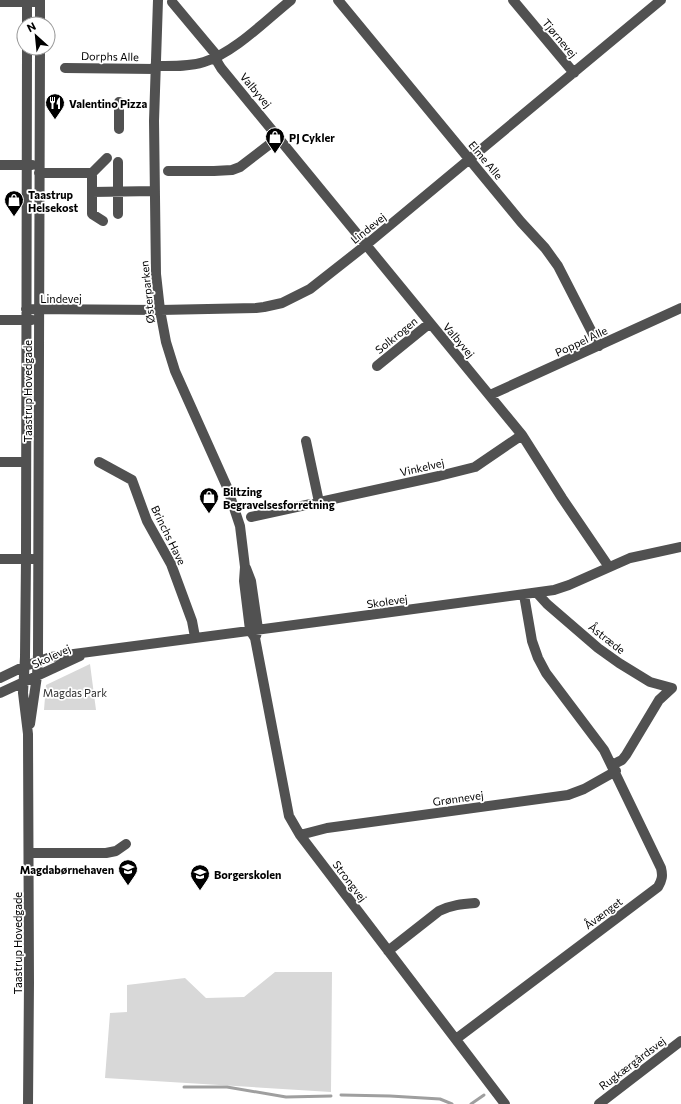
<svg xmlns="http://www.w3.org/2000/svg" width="681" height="1104" font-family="Commissioner,sans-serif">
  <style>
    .green { fill: #d8d8d8 }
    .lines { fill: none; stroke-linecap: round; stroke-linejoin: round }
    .stream { stroke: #9f9f9f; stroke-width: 3 }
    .minor { stroke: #515151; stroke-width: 10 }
    .labels { text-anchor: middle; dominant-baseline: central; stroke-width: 3.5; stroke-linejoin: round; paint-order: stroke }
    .street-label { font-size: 11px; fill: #000; stroke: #fff }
    .poi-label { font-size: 11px; font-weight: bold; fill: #000; stroke: #fff; text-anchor: start }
    .park-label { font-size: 11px; fill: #2f2f2f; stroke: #fff }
  </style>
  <rect width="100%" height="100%" fill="#fff"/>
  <path class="green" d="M90,664L96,710H44L46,685Z
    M275,972H332L331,1092L105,1078L110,1013L127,1012V985L185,978L206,998L244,997Z"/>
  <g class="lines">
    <path class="stream" d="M184,1087H227L286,1097L331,1096
      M341,1095L390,1096L440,1099L452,1104
      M471,1104L484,1095"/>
    <path class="minor" d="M158,0L154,121L156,274L160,310L166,342L175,371L227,487L240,526L245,567L244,581L250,630L255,638L289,816L300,835L505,1104
      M338,0L521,222L545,248L558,266L599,346
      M513,0L574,73
      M0,2H40
      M172,2L218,57
      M27,24V0
      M40,24V0
      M27,48L26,559L25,657L23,693L28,734L29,982L28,1104
      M215,58L221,68L522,435L562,498L609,567
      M155,66C171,66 188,67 204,62C234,53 266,20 291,0
      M65,68L155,69
      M119,102V129
      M0,165H32
      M168,171H214L232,170L240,167L279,137
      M39,173H92L107,158
      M92,173V214L103,221
      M92,192L155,191
      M118,214V162
      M26,309L160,310L256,308L264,307L282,303L310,289L366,245L661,0
      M0,320H32
      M377,366L430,323
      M490,395L681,308
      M306,441L319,502
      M0,462H26
      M99,462L132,480L147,521L171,564L192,621L195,637
      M251,517L439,476L475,467L522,435
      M0,559H32
      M246,568L251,581L258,629L256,636
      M537,593L547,604L598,648L619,663L650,682L672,688
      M0,678L25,666L51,657L369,615L554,590L569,585L630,558L681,547
      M0,693L80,656
      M30,724L37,676L38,654L40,48
      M612,765L622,760L626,755L659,700L672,688
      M300,835L327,828L568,795L584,789L616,771
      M29,853H106L116,851L126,844
      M388,951L439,911C451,905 462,904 475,903
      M456,1039L658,887C662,880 663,876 661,868L604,750L546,673L538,658L532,641L524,595
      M599,1104L681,1041"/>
  </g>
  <defs>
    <g id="restaurant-pin" transform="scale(1)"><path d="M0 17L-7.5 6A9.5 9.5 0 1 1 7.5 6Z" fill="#000" stroke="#fff"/><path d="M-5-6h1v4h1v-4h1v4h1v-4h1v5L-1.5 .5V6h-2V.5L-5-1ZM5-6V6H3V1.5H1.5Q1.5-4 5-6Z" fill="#fff"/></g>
    <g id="shop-pin" transform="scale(1)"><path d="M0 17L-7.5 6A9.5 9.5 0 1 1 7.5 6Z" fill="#000" stroke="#fff"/><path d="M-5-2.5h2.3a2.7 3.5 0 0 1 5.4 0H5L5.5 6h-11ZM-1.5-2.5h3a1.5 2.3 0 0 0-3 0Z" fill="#fff"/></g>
    <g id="school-pin" transform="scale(1)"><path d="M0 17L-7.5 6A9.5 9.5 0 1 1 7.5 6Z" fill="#000" stroke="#fff"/><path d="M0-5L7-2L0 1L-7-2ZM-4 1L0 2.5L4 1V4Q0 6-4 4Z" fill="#fff"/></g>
  </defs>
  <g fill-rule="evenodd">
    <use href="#restaurant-pin" x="55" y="103"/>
    <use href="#shop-pin" x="275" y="137"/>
    <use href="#shop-pin" x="14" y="200"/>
    <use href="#shop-pin" x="209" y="497"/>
    <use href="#school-pin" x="128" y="869"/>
    <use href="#school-pin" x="200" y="874"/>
  </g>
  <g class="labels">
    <g class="street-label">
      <text transform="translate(560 38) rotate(50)">Tjørnevej</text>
      <text transform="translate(110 56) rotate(1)">Dorphs Alle</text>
      <text transform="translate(256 90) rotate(50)">Valbyvej</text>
      <text transform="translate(486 160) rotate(50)">Elme Alle</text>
      <text transform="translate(368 228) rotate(-39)">Lindevej</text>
      <text transform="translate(147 292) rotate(-96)">Østerparken</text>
      <text x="61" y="298">Lindevej</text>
      <text transform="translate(396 335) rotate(-39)">Solkrogen</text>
      <text transform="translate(459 340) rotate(50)">Valbyvej</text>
      <text transform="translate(581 341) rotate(-25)">Poppel Alle</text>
      <text transform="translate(27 391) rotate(-90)">Taastrup Hovedgade</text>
      <text transform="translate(422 467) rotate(-13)">Vinkelvej</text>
      <text transform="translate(169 535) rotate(64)">Brinchs Have</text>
      <text transform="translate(387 601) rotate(-8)">Skolevej</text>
      <text transform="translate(607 638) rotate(38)">Åstræde</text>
      <text transform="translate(51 656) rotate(-25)">Skolevej</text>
      <text transform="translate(458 798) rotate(-8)">Grønnevej</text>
      <text transform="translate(350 881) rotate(53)">Strongvej</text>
      <text transform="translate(603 913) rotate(-37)">Åvænget</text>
      <text transform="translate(17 943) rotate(-90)">Taastrup Hovedgade</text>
      <text transform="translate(632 1063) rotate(-37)">Rugkærgårdsvej</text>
    </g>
    <g class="poi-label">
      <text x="69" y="103">Valentino Pizza</text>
      <text x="289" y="137">PJ Cykler</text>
      <text x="28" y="194">Taastrup<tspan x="28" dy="13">Helsekost</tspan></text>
      <text x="223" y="491">Biltzing<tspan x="223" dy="13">Begravelsesforretning</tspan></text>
      <text x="114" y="869" text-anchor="end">Magdabørnehaven</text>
      <text x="214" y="874">Borgerskolen</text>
    </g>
    <g class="park-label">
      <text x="75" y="692">Magdas Park</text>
    </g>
  </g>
  <g transform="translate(36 36) rotate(333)"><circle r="19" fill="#ffffff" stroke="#999999"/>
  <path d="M0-3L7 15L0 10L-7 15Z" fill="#000000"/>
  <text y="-6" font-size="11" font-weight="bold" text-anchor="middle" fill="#000000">N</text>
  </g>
</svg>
